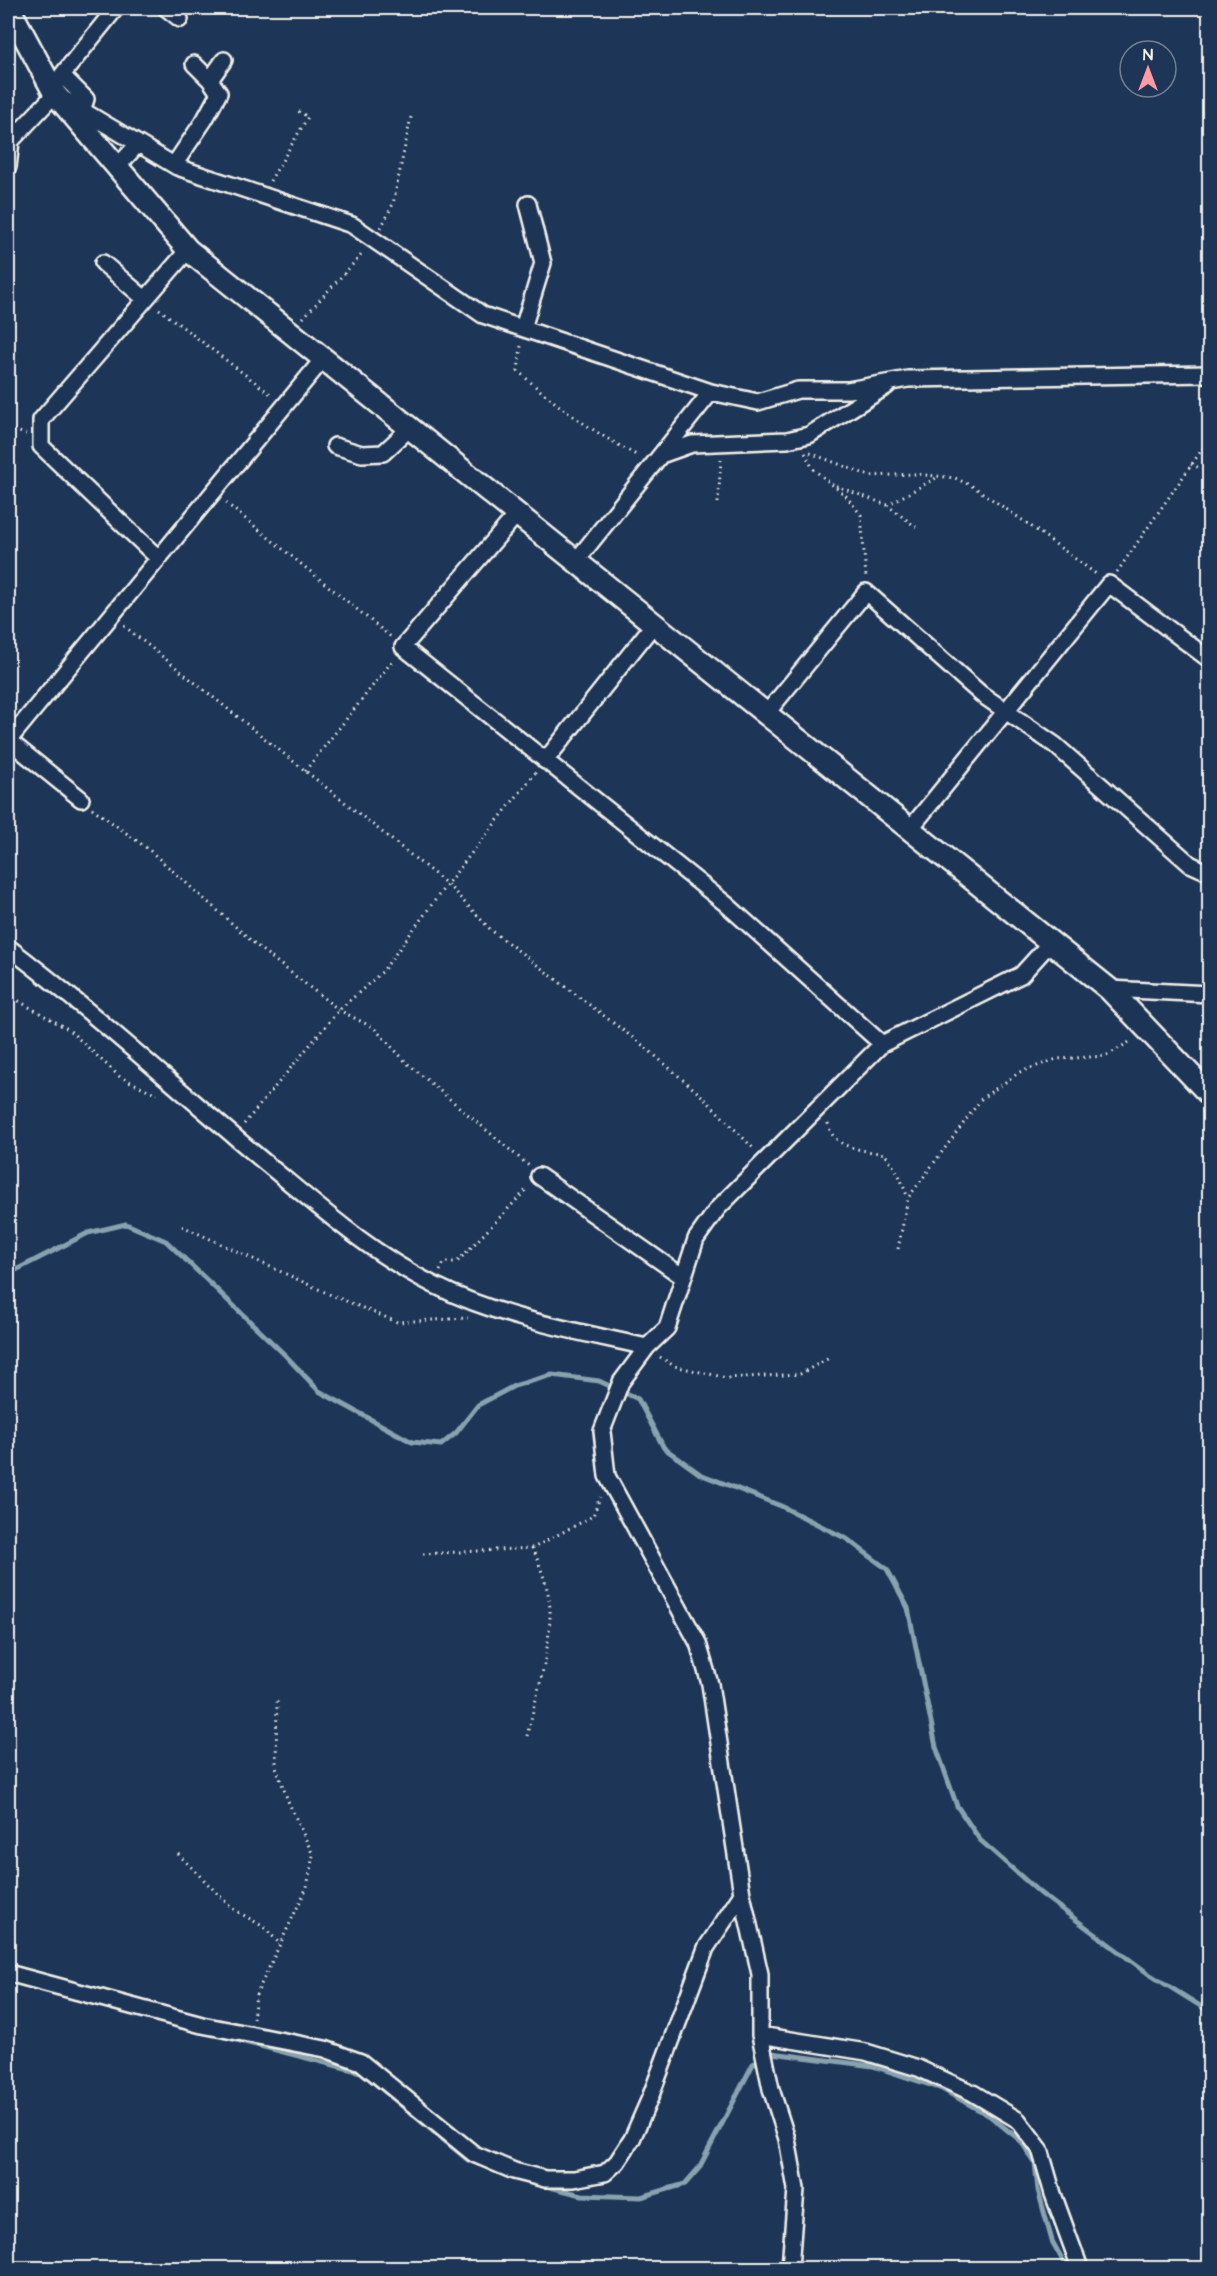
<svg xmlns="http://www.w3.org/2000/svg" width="1217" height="2276" font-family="'Architects Daughter',sans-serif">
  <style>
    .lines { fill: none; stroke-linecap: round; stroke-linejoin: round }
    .stream { stroke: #89a2ae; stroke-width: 5 }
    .street-casing { stroke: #f4f1e8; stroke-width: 20 }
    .secondary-casing { stroke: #f4f1e8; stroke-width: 26 }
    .path { stroke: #f4f1e8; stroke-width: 3; stroke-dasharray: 1.5 4.5; stroke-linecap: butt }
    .street { stroke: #1d3557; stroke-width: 15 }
    .secondary { stroke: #1d3557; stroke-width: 21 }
  </style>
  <rect width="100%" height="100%" fill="#1d3557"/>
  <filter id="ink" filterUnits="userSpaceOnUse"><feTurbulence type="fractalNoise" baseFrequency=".0167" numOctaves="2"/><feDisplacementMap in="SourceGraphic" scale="12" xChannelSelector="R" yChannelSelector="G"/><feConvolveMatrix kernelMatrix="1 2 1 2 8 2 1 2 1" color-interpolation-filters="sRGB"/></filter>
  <g filter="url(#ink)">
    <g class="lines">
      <path class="stream" d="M8,1274L88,1233L126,1224L166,1241L285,1355L319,1391L412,1442L441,1445L456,1433L478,1405L514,1386L552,1375L599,1381L638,1399L664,1448L700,1474L781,1506L847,1539L887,1569L908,1608L936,1747L957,1806L980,1840L1040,1893L1149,1974L1210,2012
        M221,2036L361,2072L468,2160L478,2164
        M509,2177L582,2195L641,2197L685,2184L699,2168L753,2064L772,2053L873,2066L942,2089L990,2116L1021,2141L1035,2163L1038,2190L1052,2241L1067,2268"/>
      <g class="street-casing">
        <path id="street" d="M166,8L180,19
          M194,64L210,80
          M82,111L86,99L62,75L116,8
          M8,144L55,94L177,167L352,225L483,315L711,392L576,561
          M174,165L205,119L219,93L210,80L224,60
          M8,167L11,141
          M117,167L138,144
          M103,263L145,299
          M523,328L543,263L528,204
          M711,392L758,402L798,390H848L908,379L1210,374
          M335,446L362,454L383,453L410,428
          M661,455L692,444L787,440L809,435L887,386
          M517,514L403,647L726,904L882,1044
          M158,558L41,446V420L188,250
          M766,714L866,592L981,694L1055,745L1190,864L1210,873
          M8,740L81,799
          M8,741L323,359
          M545,761L654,624
          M910,829L1109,584L1210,660
          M8,947C101,1018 188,1099 279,1174C328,1215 376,1256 434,1285C500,1318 575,1331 647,1347
          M1109,989L1210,994
          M539,1176L683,1277
          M8,1973L202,2025L325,2049L361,2062L474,2154L514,2171L545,2179H574L605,2173L617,2162L632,2139L650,2098L706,1948L742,1894
          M760,2035L866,2052L918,2068L973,2093L1018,2120L1040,2149L1053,2194L1080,2268
          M790,2268L796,2189L787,2139L771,2089L760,2035V1974L742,1894L710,1684L698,1643L607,1476L602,1431L621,1382L647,1347L667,1328L696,1239L718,1208L882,1044L1021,975L1051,942"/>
      </g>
      <g class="secondary-casing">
        <path id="secondary" d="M9,8L55,94L188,250L1109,989L1210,1095"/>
      </g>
      <path class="path" d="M270,181L308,117L296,110
        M381,228L393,204L411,117
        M159,309L273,396
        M303,318L364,252
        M521,346L518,371C560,409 589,429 638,456
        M8,429L26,434
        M805,453L813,469L846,496L861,515L866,577
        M810,453L870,476L916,474L955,478L974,487L1028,524L1096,574
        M1191,464L1210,473
        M836,486L887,505L916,527
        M226,503L391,637
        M718,503L721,460
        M887,505L938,477
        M1117,572L1210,438
        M124,626L447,884L491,930L645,1047L703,1097L755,1150
        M305,771L394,659
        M92,808L148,849L263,951L339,1010L374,1028L407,1063L529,1166
        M8,995L68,1029L120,1077L157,1094
        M828,1123C832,1149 863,1150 885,1154L899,1175L908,1198
        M244,1124L339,1010L382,972L447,884L536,772
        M182,1226L329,1294L397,1322L468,1318
        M898,1249L908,1198L982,1098L1020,1072L1057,1059L1106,1056L1131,1041
        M440,1271L444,1262H457L528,1188
        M660,1357L674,1366L727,1378L800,1374L831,1357
        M423,1554L533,1548L593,1516L600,1497
        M527,1736C536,1697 549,1656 550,1616C551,1593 541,1569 533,1548
        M178,1854L233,1909L264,1927L279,1943
        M253,2019L256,1995L307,1887L313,1855L288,1801L276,1767L277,1698
        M8,2262L36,2268"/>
      <use href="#street" class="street"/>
      <use href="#secondary" class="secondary"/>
    </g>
  </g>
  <rect width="1217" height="2276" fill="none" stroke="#1d3557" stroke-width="30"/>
  <rect x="15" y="15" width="1187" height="2246" fill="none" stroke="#f4f1e8" stroke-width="2" filter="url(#ink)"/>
  <g transform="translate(1148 69)"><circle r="28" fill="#1d3557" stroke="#738091" stroke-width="1.5"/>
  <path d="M0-4.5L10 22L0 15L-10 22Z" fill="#ff9aa2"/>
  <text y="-9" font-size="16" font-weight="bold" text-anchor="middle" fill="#f4f1e8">N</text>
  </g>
</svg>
